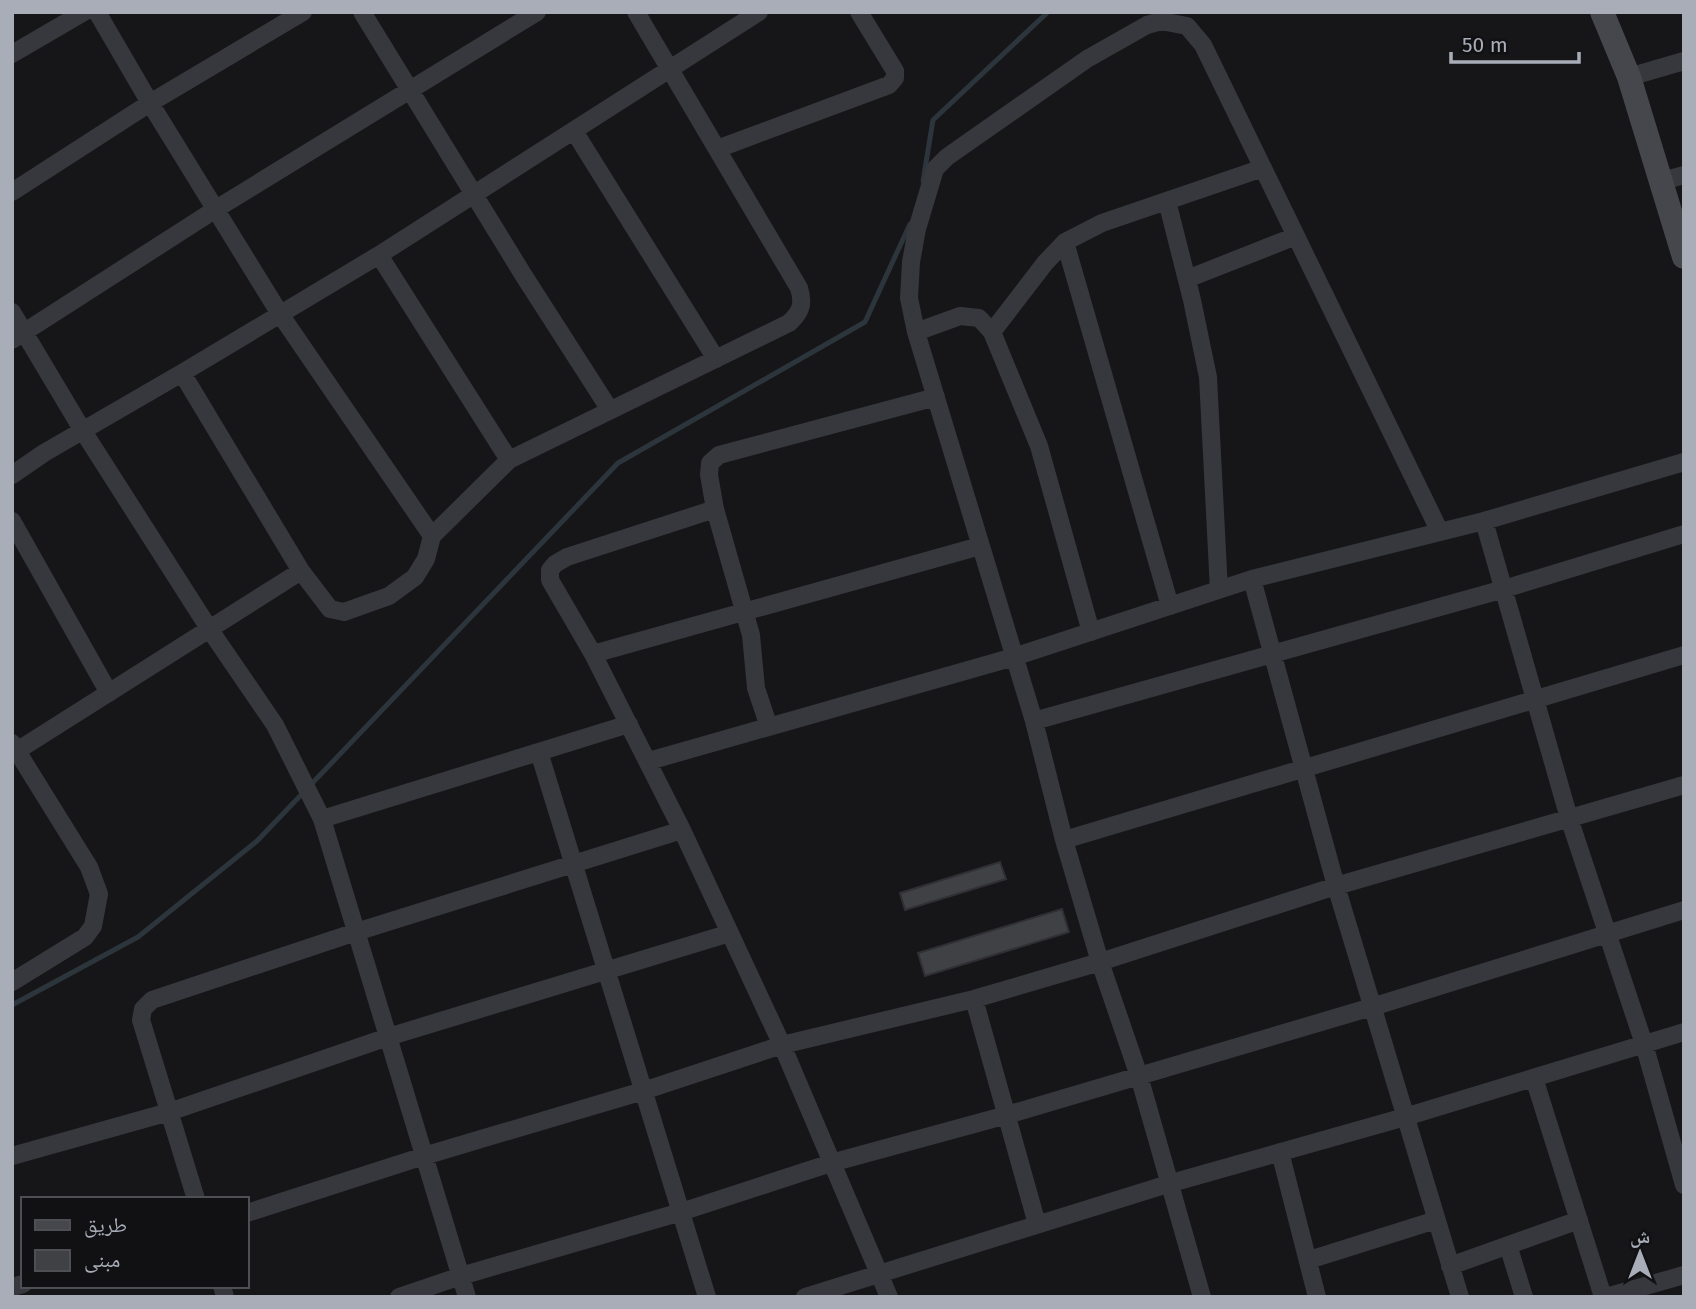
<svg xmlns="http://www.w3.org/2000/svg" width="1696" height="1309" font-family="'Fira Sans','Noto Naskh Arabic',sans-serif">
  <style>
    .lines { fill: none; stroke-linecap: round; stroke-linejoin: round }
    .stream { stroke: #2c353c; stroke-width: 5 }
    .building { fill: #404145; stroke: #303034; stroke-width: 2 }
    .street { stroke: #37383d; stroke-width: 18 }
    .secondary { stroke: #45474d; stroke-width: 24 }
  </style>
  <rect width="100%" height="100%" fill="#161618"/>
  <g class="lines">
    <path class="stream" d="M923,181L933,120L1048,12
      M12,1005L138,937L257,841L618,463L865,322L910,224"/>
  </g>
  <path class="building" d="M1000,862L1006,879L905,910L900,893Z
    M1062,909L1069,932L925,976L918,953Z"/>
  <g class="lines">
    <path class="street" d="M97,12L150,103L280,314L432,536
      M362,12L524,276L610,410
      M12,54L84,12
      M1629,77L1684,61
      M574,131L716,359
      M717,149L889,85L895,78V71L859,12
      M1662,181L1684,175
      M12,192L150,103L303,12
      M1167,201L1192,300L1208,377L1219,590
      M1065,242L1170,606
      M379,255L509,460
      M1187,279L1296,236
      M12,312L83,431L210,630L275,725L322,819L467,1297
      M916,332L960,316L979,318L992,332L1039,446L1091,632
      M992,332L1045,263L1065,242L1102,223L1263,168
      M12,340L216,209L537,12
      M12,475L44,453L182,373L379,255L759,12
      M715,509L567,557L555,564L550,570V580L593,654L682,830L782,1045L889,1297
      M12,521L109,693
      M1484,521L1569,818L1644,1044L1684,1185
      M301,571L330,609L344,612L389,596L415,577L426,559L432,536L509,460L789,323C801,312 804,304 799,288L636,12
      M1252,579L1336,886L1460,1297
      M593,654L980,546
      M1034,721L1504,589L1684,534
      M769,727L756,688L751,635L715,509L709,475L710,463L719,455L936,397
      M12,743L89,867L99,894L93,926L85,937L12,982
      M539,752L707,1297
      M12,754L301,571L182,373
      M649,761L1014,657L1252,579L1484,521L1684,462
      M322,819L629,724
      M1064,840L1684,655
      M974,999L1037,1224
      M1534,1078L1603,1297
      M1280,1152L1317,1297
      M12,1156L169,1112L388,1037L730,933
      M196,1199L141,1020L143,1009L152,1000L356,932L682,830
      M247,1213L424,1156L643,1091L782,1045L974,999L1100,962L1336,886L1684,785
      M1508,1245L1524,1297
      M1309,1260L1436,1220
      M1450,1266L1579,1220
      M222,1286L225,1297
      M12,1287L23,1284
      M399,1297L461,1276L681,1212L831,1163L1007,1115L1372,1007L1684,910
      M805,1297L1168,1184L1405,1117L1684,1032
      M1202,1297L1139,1076L1100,962L1064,840L1034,721L916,332L909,298L911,262L917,229L935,169L947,157L1087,59L1147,25L1161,21L1187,26L1203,45L1440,532
      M1606,1297L1684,1275"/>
    <path class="secondary" d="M1602,12L1629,77L1684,257"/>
  </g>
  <rect width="1696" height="1309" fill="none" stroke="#a8adb8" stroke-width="28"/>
  <rect x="21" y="1197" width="228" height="91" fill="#111113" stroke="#4d4f55" stroke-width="2"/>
  <rect x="35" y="1220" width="35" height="10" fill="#45474d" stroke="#4d4f55" stroke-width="2"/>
  <text x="84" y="1232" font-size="21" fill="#a8adb8">طريق</text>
  <rect x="35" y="1250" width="35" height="21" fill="#404145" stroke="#4d4f55" stroke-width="2"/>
  <text x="84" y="1267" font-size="21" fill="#a8adb8">مبنى</text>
  <g transform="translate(1640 1253)" stroke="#111113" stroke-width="5" paint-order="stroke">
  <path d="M0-5L12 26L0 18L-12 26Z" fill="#a8adb8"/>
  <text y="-10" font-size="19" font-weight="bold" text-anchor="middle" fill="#a8adb8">ش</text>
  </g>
  <path d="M1451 52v10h128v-10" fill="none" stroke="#a8adb8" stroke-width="3.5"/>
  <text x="1462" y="52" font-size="21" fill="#a8adb8" stroke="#111113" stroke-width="5" paint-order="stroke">50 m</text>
</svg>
